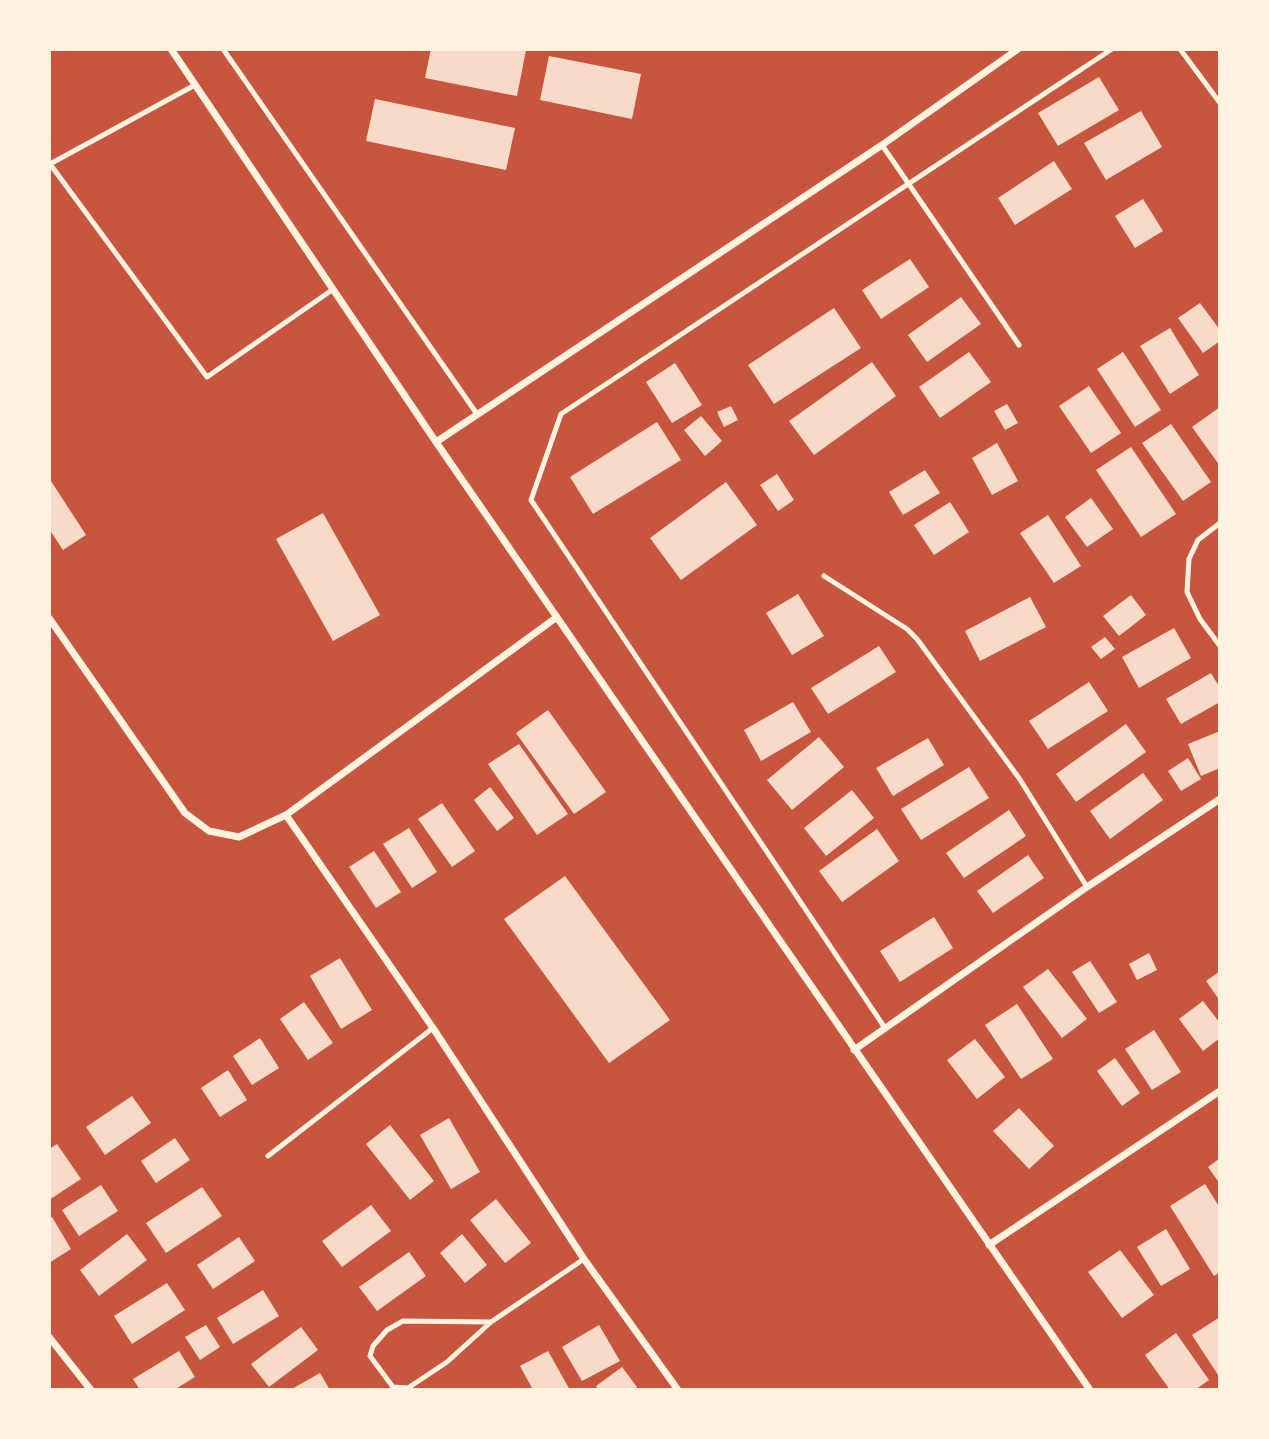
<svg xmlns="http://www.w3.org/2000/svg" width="1269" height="1439" font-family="'Alegreya Sans',sans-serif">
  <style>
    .building { fill: #f7dbc8 }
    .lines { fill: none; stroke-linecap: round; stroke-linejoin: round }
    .service { stroke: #fff3e0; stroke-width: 5 }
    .minor { stroke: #fff3e0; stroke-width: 7 }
  </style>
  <rect width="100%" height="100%" fill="#c8553d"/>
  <path class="building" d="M431,49L526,50L517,96L425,78Z
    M549,56L641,74L632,119L540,100Z
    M1099,77L1119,110L1058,146L1038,113Z
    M375,99L515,128L506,170L366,141Z
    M1141,111L1162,147L1106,180L1084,143Z
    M1054,161L1072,189L1015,225L998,198Z
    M1143,199L1163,231L1135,248L1115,216Z
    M910,259L929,287L881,319L862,290Z
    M961,297L981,324L927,362L908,335Z
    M1200,303L1220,330V341L1203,353L1178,318Z
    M834,308L861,348L774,404L748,365Z
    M1170,328L1199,375L1170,394L1140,346Z
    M969,352L991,382L940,418L919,387Z
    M1123,352L1161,410L1135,427L1097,369Z
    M872,362L896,396L814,455L789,421Z
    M675,363L702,405L672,423L646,382Z
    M1089,386L1121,433L1091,453L1059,406Z
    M1007,404L1018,423L1005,430L994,411Z
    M731,406L738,420L724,427L717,412Z
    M1220,407V466L1192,427Z
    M701,416L722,441L705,456L684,430Z
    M657,422L681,460L593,514L570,477Z
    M1171,424L1211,482L1183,501L1142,443Z
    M997,443L1018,481L992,495L972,458Z
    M1131,447L1176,514L1141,537L1096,470Z
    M925,470L940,493L903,515L889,492Z
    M777,474L794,500L778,511L760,485Z
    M51,481L86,535L63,550L49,529V482Z
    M726,482L757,525L681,580L650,538Z
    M1091,498L1113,529L1087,547L1065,517Z
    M950,502L969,532L934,555L914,525Z
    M323,513L380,615L333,641L276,539Z
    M1048,515L1081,566L1054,583L1020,533Z
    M798,594L824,636L792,655L766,613Z
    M1131,595L1146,615L1119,636L1103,616Z
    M1030,597L1046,627L980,661L965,631Z
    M1174,628L1191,658L1139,688L1122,657Z
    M1105,637L1115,649L1101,659L1091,647Z
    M879,646L896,672L828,714L811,688Z
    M1211,673L1220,688V702L1181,724L1166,699Z
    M1089,682L1108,711L1048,749L1029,721Z
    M793,702L811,732L761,761L744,730Z
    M548,710L606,792L574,814L516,733Z
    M1126,724L1146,752L1076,802L1056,774Z
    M1220,731V768L1201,776L1188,744Z
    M819,737L844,767L792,810L767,780Z
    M928,738L944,765L893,796L876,768Z
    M519,744L568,814L537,835L488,764Z
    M1188,758L1201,779L1181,791L1168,771Z
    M969,767L989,798L921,840L901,809Z
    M1143,773L1163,800L1110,839L1090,811Z
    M490,787L514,818L497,831L474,800Z
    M852,790L874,818L826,856L804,828Z
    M442,803L475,851L452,867L418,819Z
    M1009,810L1026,836L964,878L946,853Z
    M409,828L437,872L412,888L383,844Z
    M877,829L899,861L842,902L819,871Z
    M374,851L401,892L376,908L349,867Z
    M1028,855L1044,878L993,913L977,891Z
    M565,876L670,1020L609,1063L504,919Z
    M934,917L953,948L900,982L880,951Z
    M1149,953L1157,970L1137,980L1129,964Z
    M340,958L372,1010L341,1029L310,976Z
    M1090,961L1117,1002L1099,1013L1072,972Z
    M1048,969L1087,1019L1062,1038L1023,987Z
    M1220,971V1001L1206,981Z
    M1203,1001L1220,1023V1038L1203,1051L1179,1019Z
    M304,1002L333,1043L308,1060L280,1019Z
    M1017,1004L1053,1059L1021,1079L985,1025Z
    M1154,1030L1181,1072L1152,1090L1125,1049Z
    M260,1038L279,1068L252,1085L233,1056Z
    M975,1039L1005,1077L977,1099L947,1060Z
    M1115,1058L1140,1093L1122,1106L1097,1071Z
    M228,1070L247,1100L220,1117L201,1088Z
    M132,1096L151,1123L105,1155L86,1127Z
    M1019,1108L1054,1146L1029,1169L993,1131Z
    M449,1118L480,1172L451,1189L420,1135Z
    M390,1125L434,1181L410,1200L366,1144Z
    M175,1138L190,1160L156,1183L141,1161Z
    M57,1144L81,1179L49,1200V1149Z
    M1220,1158V1184L1208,1167Z
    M1205,1184L1220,1208V1272L1214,1276L1170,1206Z
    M101,1185L118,1211L79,1236L62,1210Z
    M202,1187L222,1216L166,1253L146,1223Z
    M496,1199L531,1243L505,1263L470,1220Z
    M371,1205L391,1231L342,1267L322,1241Z
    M52,1217L71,1249L49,1263V1219Z
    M1166,1229L1190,1269L1161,1286L1137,1247Z
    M127,1234L147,1260L99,1296L80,1270Z
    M462,1234L487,1265L465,1283L440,1253Z
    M239,1237L255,1261L213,1289L197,1265Z
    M1120,1250L1154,1295L1122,1318L1088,1272Z
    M409,1252L426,1276L377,1311L359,1287Z
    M167,1283L185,1310L132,1344L114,1316Z
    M263,1290L279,1316L233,1344L217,1318Z
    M1220,1317V1378L1192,1335Z
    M206,1325L220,1347L200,1360L185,1337Z
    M599,1325L620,1361L582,1381L562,1347Z
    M301,1327L318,1350L269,1387L251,1364Z
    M1176,1333L1209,1380L1195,1390H1170L1145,1355Z
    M179,1351L195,1377L174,1390H140L133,1379Z
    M548,1351L570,1390H533L520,1366Z
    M622,1367L637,1387L633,1390H599L596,1386Z
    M320,1373L330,1390H290Z"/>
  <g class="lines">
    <path class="service" d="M223,49L477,414
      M1180,49L1220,103
      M195,85L50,164L207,377L332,290
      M882,145L1019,345
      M1220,523L1198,540L1189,559L1187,592L1200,619L1220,646
      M824,576L907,629L917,639L1019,778L1087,887
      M885,1028L531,500L561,414L1112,49
      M268,1156L433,1028
      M491,1322L403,1321L387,1330L373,1346L370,1356L393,1387L408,1388L447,1362L491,1322L584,1259"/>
    <path class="minor" d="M171,49L436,442L1090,1390
      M436,442L882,145L1018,49
      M49,618L185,813L209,831L239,837L286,815L557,617
      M286,815L433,1028L584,1259L678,1390
      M854,1050L1087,887L1220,799
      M989,1245L1220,1091
      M49,1337L91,1390"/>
  </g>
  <rect width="1269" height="1439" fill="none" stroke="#fff3e0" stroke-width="102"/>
</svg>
